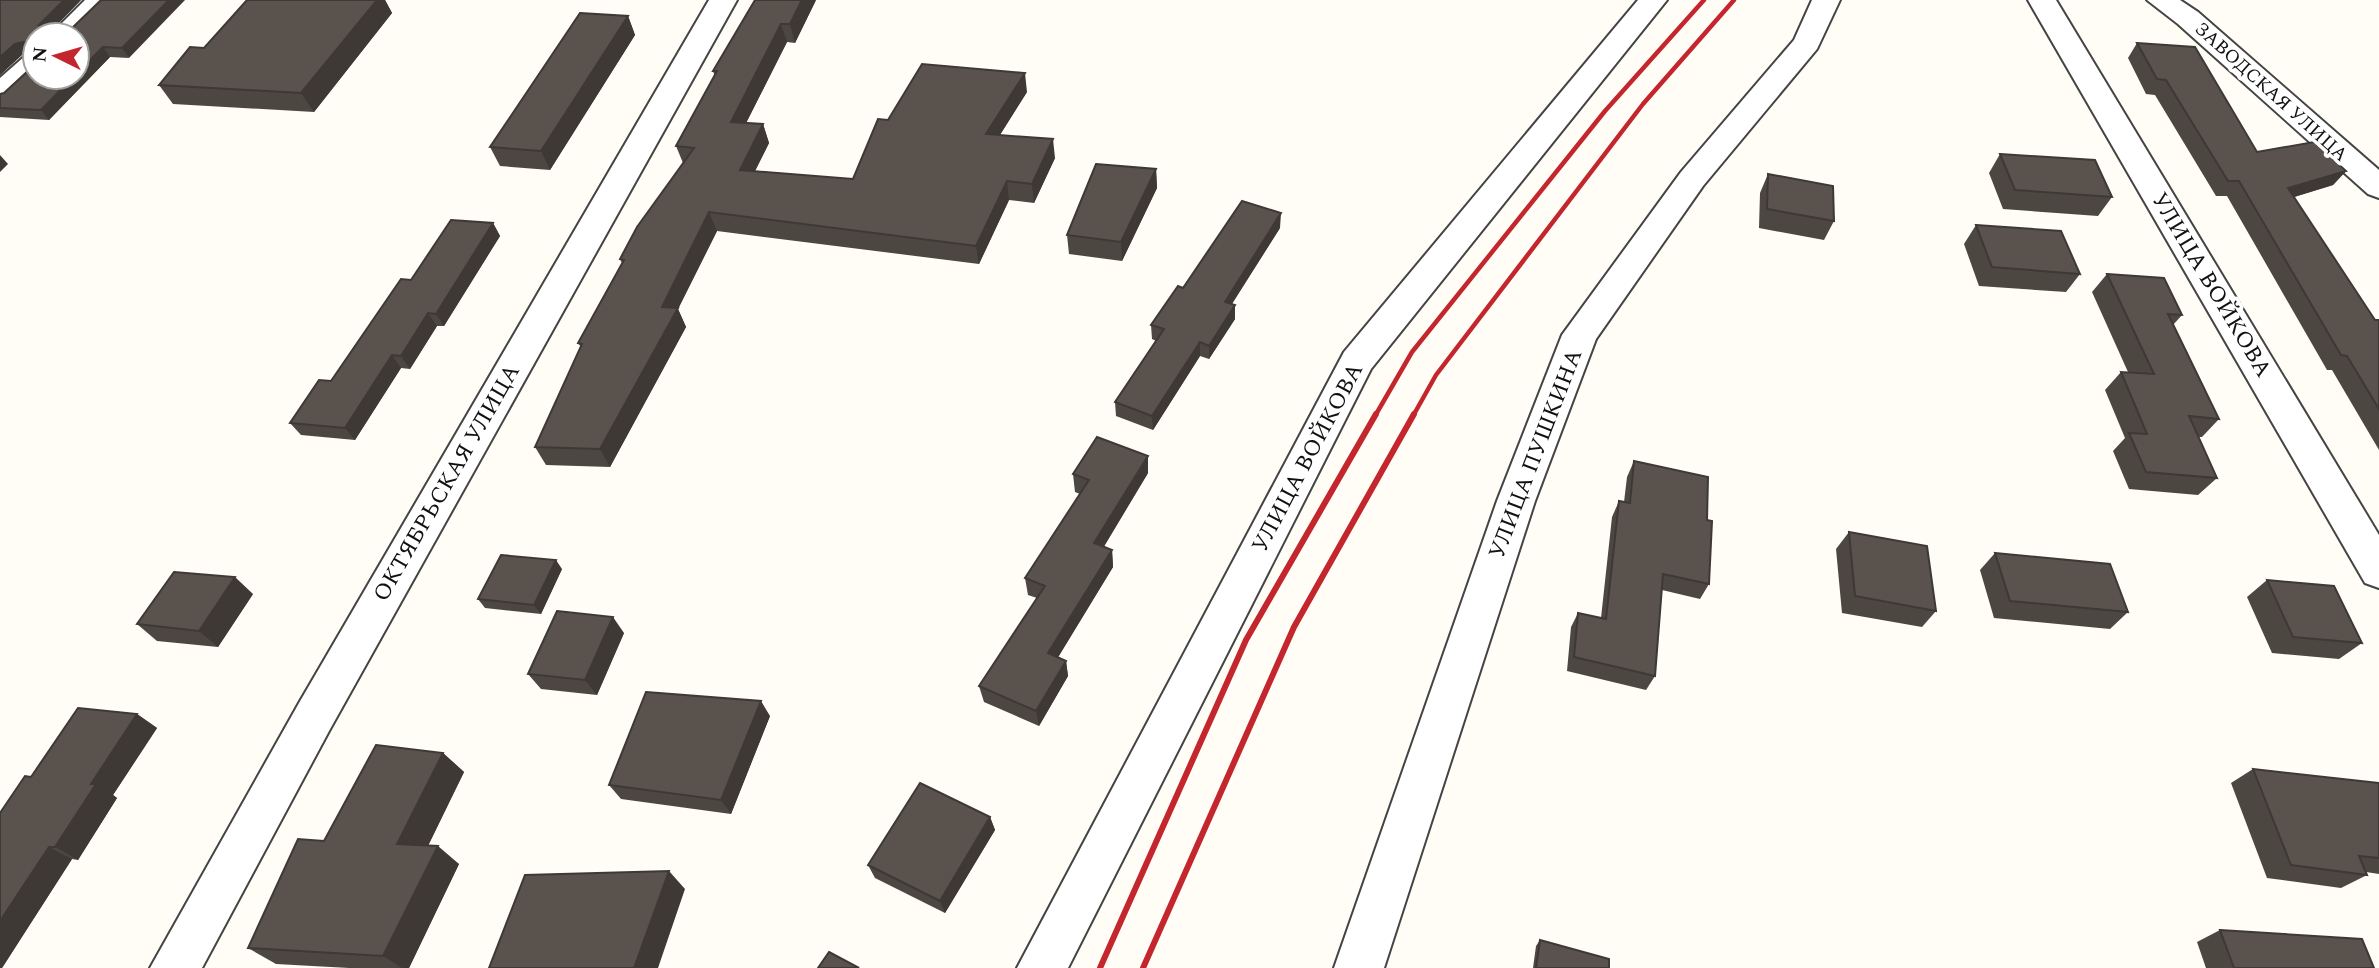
<svg xmlns="http://www.w3.org/2000/svg" width="2379" height="968" font-family="Spectral,serif">
  <style>
    .lines { fill: none; stroke-linecap: round; stroke-linejoin: round }
    .minor-casing { stroke: #444; stroke-width: 4 }
    .minor { fill: #fff; fill-rule: evenodd }
    .rail-far1 { stroke: #c4262e; stroke-width: 4.5 }
    .rail { stroke: #c4262e; stroke-width: 6 }
    .wall { fill: #4d4742 }
    .shaded-wall { fill: #3f3936 }
    .building { fill: #5a524d; stroke: #3f3936; stroke-width: 2 }
    .labels { text-anchor: middle; dominant-baseline: central; stroke-width: 7; stroke-linejoin: round; paint-order: stroke }
    .far-street-label { font-size: 19px; fill: #111; stroke: #fff }
    .street-label { font-size: 23px; fill: #111; stroke: #fff }
  </style>
  <rect width="100%" height="100%" fill="#fffdf5"/>
  <g class="lines">
    <g class="minor-casing">
      <path id="minor" d="M85,0H115L77,38V35H50Z
        M709,0H737L329,731L202,968H150L299,703Z
        M1638,0H1667L1371,369L1068,968H1017L1344,352Z
        M1812,0H1840L1817,49L1703,186L1596,339L1535,501L1384,968H1334L1497,501L1562,335L1681,172L1794,40Z
        M2028,0H2056L2379,535V588L2365,583Z
        M2147,0H2180L2198,12L2379,170V198L2368,194L2178,24Z
        M35,53L36,77L11,101L0,103V78L25,56Z"/>
    </g>
    <use href="#minor" class="minor"/>
    <path class="rail-far1" d="M1375,416L1412,352L1605,111L1704,0
      M1413,416L1436,375L1643,104L1734,0"/>
    <path class="rail" d="M1100,968L1246,640L1376,414
      M1143,968L1294,627L1414,414"/>
  </g>
  <path class="wall" d="M0,0H81L55,27L69,31L101,0L129,58L110,57L49,120L0,117V94L4,93L30,69L29,53L23,54L0,75Z
    M247,0H385L392,13L314,112L173,104L159,85L204,48Z
    M816,0L795,43L787,42L746,123L763,124L769,143L755,171L853,179L888,120L1027,92L1000,135L1055,158L1034,203L1009,200L979,264L717,231L678,309L686,327L610,467L546,465L535,447L581,347L578,343L622,263L620,259L683,163L676,146L715,77L713,71Z
    M628,16L635,35L550,170L500,166L490,147Z
    M2137,43L2257,152L2346,171L2333,185L2294,197L2375,320H2379V450L2332,370H2327L2227,196H2216L2155,95L2146,94L2128,58Z
    M2000,154L2112,197L2098,216L2003,209L1989,173Z
    M1156,169L1157,188L1122,261L1069,254L1067,235Z
    M1768,174L1834,221L1824,240L1759,228L1760,193Z
    M493,223L500,236L444,326H437L410,369L401,368L355,440L301,435L290,423L331,381L411,280Z
    M1976,225L2080,274L2066,292L1979,286L1964,244Z
    M1280,228L1232,304L1235,305V319L1209,359L1200,356L1153,430L1116,416L1115,402L1156,341L1152,339L1151,325L1183,288Z
    M2107,274L2182,315L2173,325L2219,419L2202,437H2198L2217,478L2198,495L2129,489L2113,451L2125,438L2105,390L2121,372H2128L2092,292Z
    M1148,456V473L1104,546L1112,550L1113,567L1058,657L1066,661L1068,676L1039,726L984,702L979,686L1037,598L1028,595L1025,578L1080,494L1075,492L1073,474Z
    M1634,461L1707,520L1709,584L1700,599L1662,590L1655,676L1646,690L1567,671L1571,627L1578,613L1601,618L1612,517L1619,501L1624,502L1627,477Z
    M1849,532L1936,611L1922,627L1842,613L1836,549Z
    M1995,553L2128,612L2110,629L1994,618L1980,570Z
    M562,569L541,614L485,608L478,599Z
    M2267,580L2362,643L2339,659L2272,653L2247,597Z
    M253,594L218,647L157,641L137,624Z
    M624,633L597,695L541,689L528,674Z
    M137,714L157,728L113,795L117,798L78,860L72,859L2,968L31,777Z
    M770,716L731,814L621,799L609,785Z
    M443,753L464,772L428,846L459,864L409,968H349L276,964L248,948Z
    M2253,769L2379,783V874L2366,872L2367,875L2341,888L2267,878L2231,783Z
    M990,817L995,830L945,913L875,878L868,865Z
    M2220,930L2374,968H2206L2197,942Z
    M1540,940L1609,968H1533L1536,946Z"/>
  <path class="shaded-wall" d="M64,0H81L47,35L39,25Z
    M169,0H185L129,58L122,48Z
    M377,0H385L392,13L314,112L301,93Z
    M802,0H816L795,43L790,24Z
    M628,16L635,35L550,170L541,151Z
    M781,24L787,42L737,141L731,122Z
    M28,41L35,51L23,54L0,75V57L15,44Z
    M103,47L110,57L49,120L41,110L73,77H77V73Z
    M1025,73L1027,92L989,152L986,134Z
    M763,124L769,143L746,189L740,170Z
    M1053,139L1055,158L1034,203L1032,184Z
    M0,155L8,164L0,172Z
    M1156,169L1157,188L1122,261L1121,242Z
    M2346,171L2333,185L2275,203L2288,188Z
    M1007,181L1009,200L979,264L976,246Z
    M709,212L717,231L678,309L686,327L610,467L600,449L662,307Z
    M1281,213L1280,228L1224,316L1225,302Z
    M493,223L500,236L444,326L436,314Z
    M1235,305V319L1209,359V346Z
    M428,313L437,326L410,369L401,356Z
    M1200,342V356L1153,430L1152,416Z
    M392,355L401,368L355,440L345,428Z
    M1148,456V473L1096,560L1094,543Z
    M1112,550L1113,567L1051,669L1048,653Z
    M556,560L562,569L541,614L534,605Z
    M235,577L253,594L218,647L199,631Z
    M613,617L624,633L597,695L585,680Z
    M1066,661L1068,676L1039,726L1036,711Z
    M761,701L770,716L731,814L721,800Z
    M137,714L157,728L113,795L117,798L78,860L55,847L91,784Z
    M443,753L464,772L420,862L397,844Z
    M990,817L995,830L945,913L940,901Z
    M438,846L459,864L409,968H402L383,956Z
    M49,847L72,859L2,968H0V921Z
    M669,871L685,889L658,968H634Z"/>
  <path class="building" d="M0,0H64L39,25L67,28L69,31L101,0H169L122,48L103,47L77,73V35H35V77H73L41,110L0,108V94L4,93L30,69L28,41L15,44L0,57Z
    M247,0H377L301,93L159,85L190,47L204,48Z
    M755,0H802L790,24H781L731,122L763,124L740,170L853,179L878,119L888,120L922,64L1025,73L986,134L1053,139L1032,184L1007,181L976,246L709,212L662,307L678,308L600,449L535,447L582,344L578,343L624,260L620,259L637,227L694,148L676,146L717,71H713Z
    M580,13L628,16L541,151L490,147Z
    M2137,43L2195,47L2257,152L2314,142L2346,171L2288,188L2375,320H2379V409L2347,356L2341,355L2239,181H2228L2166,80L2157,79Z
    M2000,154L2095,160L2112,197L2015,190Z
    M1096,164L1156,169L1121,242L1067,235Z
    M1768,174L1833,186L1834,221L1767,209Z
    M1242,201L1281,213L1225,302L1235,305L1209,346L1200,342L1152,416L1115,402L1164,329L1151,325L1178,286L1183,288Z
    M451,220L493,223L436,314L428,313L401,356L392,355L345,428L290,423L319,380L331,381L401,279L411,280Z
    M1976,225L2061,231L2080,274L1992,267Z
    M2107,274L2164,278L2182,315L2168,314L2219,419L2189,416L2217,478L2146,472L2129,433L2147,434L2121,372L2154,374Z
    M1097,437L1148,456L1094,543L1112,550L1048,653L1066,661L1036,711L979,686L1045,586L1025,578L1089,480L1073,474Z
    M1634,461L1708,477L1707,520L1712,521L1709,584L1663,574L1655,676L1574,657L1578,613L1606,619L1619,501L1630,503Z
    M1849,532L1927,546L1936,611L1855,596Z
    M1995,553L2110,564L2128,612L2010,601Z
    M501,555L556,560L534,605L478,599Z
    M174,572L235,577L199,631L137,624Z
    M2267,580L2334,586L2362,643L2293,637Z
    M557,611L613,617L585,680L528,674Z
    M646,692L761,701L721,800L609,785Z
    M78,708L137,714L91,784H96L55,847H49L0,921V813L25,776L31,777Z
    M376,745L443,753L397,844L438,846L383,956L248,948L298,839L324,841Z
    M2253,769L2379,783V858L2359,856L2367,875L2291,865Z
    M920,783L990,817L940,901L868,865Z
    M669,871L634,968H489L525,875Z
    M2220,930L2362,939L2374,968H2234Z
    M1540,940L1609,959V968H1536Z
    M829,952L859,968H818Z"/>
  <g class="labels">
    <g class="far-street-label">
      <text transform="translate(2271 92) rotate(42)">ЗАВОДСКАЯ УЛИЦА</text>
    </g>
    <g class="street-label">
      <text transform="translate(2211 285) rotate(59)">УЛИЦА ВОЙКОВА</text>
      <text transform="translate(1536 454) rotate(-69)">УЛИЦА ПУШКИНА</text>
      <text transform="translate(1308 458) rotate(-62)">УЛИЦА ВОЙКОВА</text>
      <text transform="translate(447 483) rotate(-60)">ОКТЯБРЬСКАЯ УЛИЦА</text>
    </g>
  </g>
  <g transform="translate(56 56) rotate(275)"><circle r="33" fill="#ffffff" stroke="#a0a0a0" stroke-width="2"/>
  <path d="M0-5L12 26L0 18L-12 26Z" fill="#c4262e"/>
  <text y="-10" font-size="19" font-weight="bold" text-anchor="middle" fill="#111111">N</text>
  </g>
</svg>
